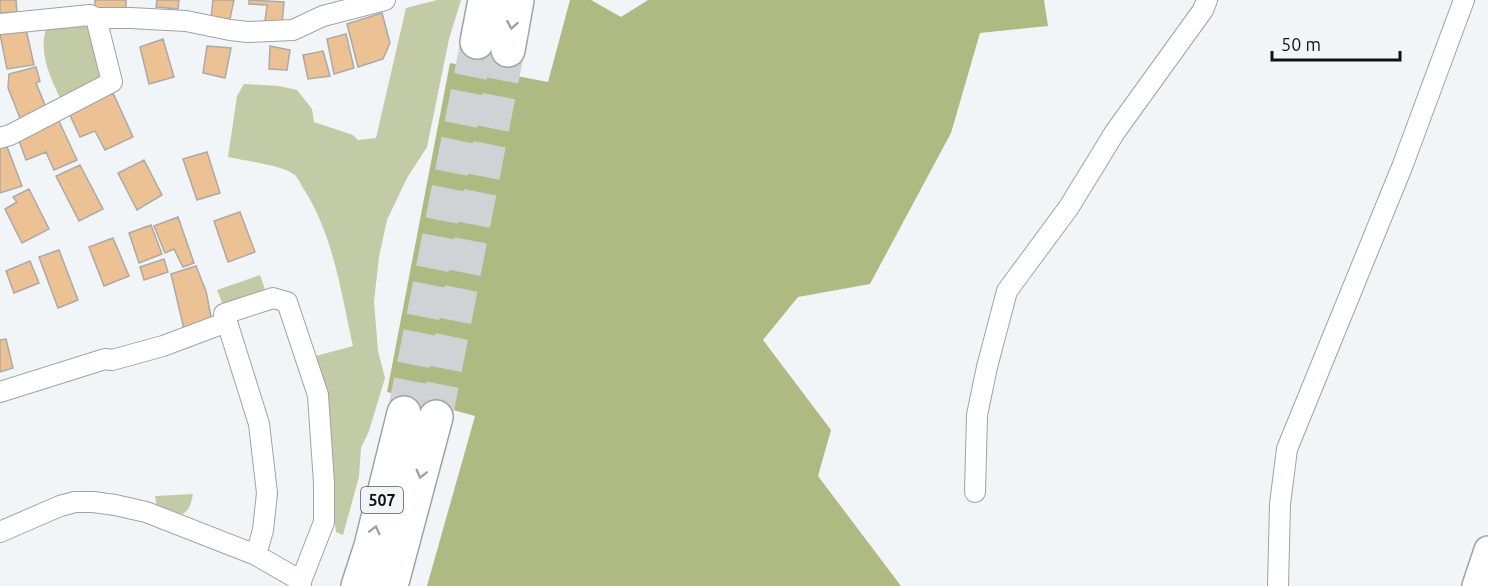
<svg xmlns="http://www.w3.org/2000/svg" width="1488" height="586" font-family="Ubuntu,sans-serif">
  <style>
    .green { fill: #c2caa6 }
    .forest { fill: #afba82 }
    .building { fill: #ecc194; stroke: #aca9a6; stroke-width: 1.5 }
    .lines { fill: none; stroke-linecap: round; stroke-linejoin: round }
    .highway-tunnel { stroke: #d0d3d6; stroke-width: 33; stroke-dasharray: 33 16; stroke-linecap: butt }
    .street-casing { stroke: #9fa3a5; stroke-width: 22 }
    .secondary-casing { stroke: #9fa3a5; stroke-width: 30 }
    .highway-casing { stroke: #9fa3a5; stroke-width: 36 }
    .street { stroke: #fff; stroke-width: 20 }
    .secondary { stroke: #fff; stroke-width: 27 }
    .highway { stroke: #fff; stroke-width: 33 }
    .oneway { stroke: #a0a0a1 }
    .labels { text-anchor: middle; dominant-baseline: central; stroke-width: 4.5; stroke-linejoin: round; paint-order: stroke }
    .shield { fill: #f2f5f8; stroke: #545658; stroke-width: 1.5 }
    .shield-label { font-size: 16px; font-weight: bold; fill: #111213 }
  </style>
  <rect width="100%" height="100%" fill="#f2f5f8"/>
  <path class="green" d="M437,0H461L449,39L427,147L407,178L387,220L379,257L374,301L378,351L385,378L369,431L361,448L359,477L343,535L336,532L312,357L353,346C341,293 334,238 305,191C302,187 299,179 295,175C283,165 245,161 228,157L237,96L244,84L279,86L297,90L312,109L314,122L353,135L358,140L376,138L406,8Z
    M86,24L93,28L105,78L63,105C52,80 38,56 46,29Z
    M260,275L267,295L225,310L217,290Z
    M193,494C191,504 190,510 181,515L157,508L155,496Z"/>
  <path class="forest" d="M570,0H591L621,17L648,0H1044L1048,26L980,33L951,133L870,284L798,297L763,340L831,430L818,476L901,586H427L475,416L387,392L450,63L548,82Z"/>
  <path class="building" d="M0,0H16L17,12L0,13Z
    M95,0H126V14H95Z
    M157,0H179L178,9L156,7Z
    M213,0H234L229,23L211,19Z
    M249,0L284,2L282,24L265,21L267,5L249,4Z
    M382,13L390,43L383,59L358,67L347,24Z
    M26,29L34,65L7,69L0,34Z
    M346,34L354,68L334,74L327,39Z
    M163,39L174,77L149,84L140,47Z
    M207,46L231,48L225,78L203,73Z
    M270,46L290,50L287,70L269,69Z
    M323,51L330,76L308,79L303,55Z
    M36,67L40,81L36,83L47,110L22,123L8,88L9,74Z
    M113,93L133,137L105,150L95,131L80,137L69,113Z
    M58,119L77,160L54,170L46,152L26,160L18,138Z
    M6,144L22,186L0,193V146Z
    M207,152L220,193L197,200L183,159Z
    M144,160L162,195L137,210L118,173Z
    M80,165L103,209L79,221L56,176Z
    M29,189L49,229L22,243L5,209L17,202L13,197Z
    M240,212L255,252L228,262L214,221Z
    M178,217L194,263L183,267L174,249L165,253L154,226Z
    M151,225L162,254L139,263L129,233Z
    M113,238L129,276L104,286L89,247Z
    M59,250L78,300L58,308L39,257Z
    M164,259L168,272L144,280L140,267Z
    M30,261L39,283L14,293L6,271Z
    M196,266L206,291L212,322L184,329L171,274Z
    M6,339L13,368L0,372V340Z"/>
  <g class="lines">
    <path class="highway-tunnel" d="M404,413L477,42
      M436,417L508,50"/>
    <g class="street-casing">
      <path id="street" d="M0,24L90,15L96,18H131L186,21L230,30L248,32L293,30L323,16L385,0
        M0,138L10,135L112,82L96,18
        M224,314L273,298L287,302L318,395L324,483V522L301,581V586
        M0,392L105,359L112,360L163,346L227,322L259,424L267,493L263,530L256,555
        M975,492L977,415L987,367L1007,291L1069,207L1115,132L1203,10L1207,0
        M0,532L60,506L75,502H93L115,505L146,512L256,555L301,581
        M1278,586L1280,504L1287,449L1402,167L1464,0"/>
    </g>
    <g class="secondary-casing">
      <path id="secondary" d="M1476,586L1488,550"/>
    </g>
    <g class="highway-casing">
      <path id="highway" d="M477,42L485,0
        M508,50L517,0
        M358,586L371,546L404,413
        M391,586L436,417"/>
    </g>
    <use href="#street" class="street"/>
    <use href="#secondary" class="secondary"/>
    <use href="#highway" class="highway"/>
  </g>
  <defs><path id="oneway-chevron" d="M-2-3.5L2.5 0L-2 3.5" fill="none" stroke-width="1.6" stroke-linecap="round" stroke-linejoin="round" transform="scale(1.5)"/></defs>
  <g class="oneway">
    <use href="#oneway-chevron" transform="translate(512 25) rotate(100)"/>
    <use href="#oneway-chevron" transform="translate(421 474) rotate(104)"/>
    <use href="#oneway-chevron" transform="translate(375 530) rotate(-76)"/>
  </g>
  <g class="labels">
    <rect class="shield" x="361" y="487" width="42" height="26" rx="4.5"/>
    <g class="shield-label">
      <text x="382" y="500">507</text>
    </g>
  </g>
  <path d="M1272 51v9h128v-9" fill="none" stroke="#111213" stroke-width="3"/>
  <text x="1281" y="51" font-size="18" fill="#111213" stroke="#f2f5f8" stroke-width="4.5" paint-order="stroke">50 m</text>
</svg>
